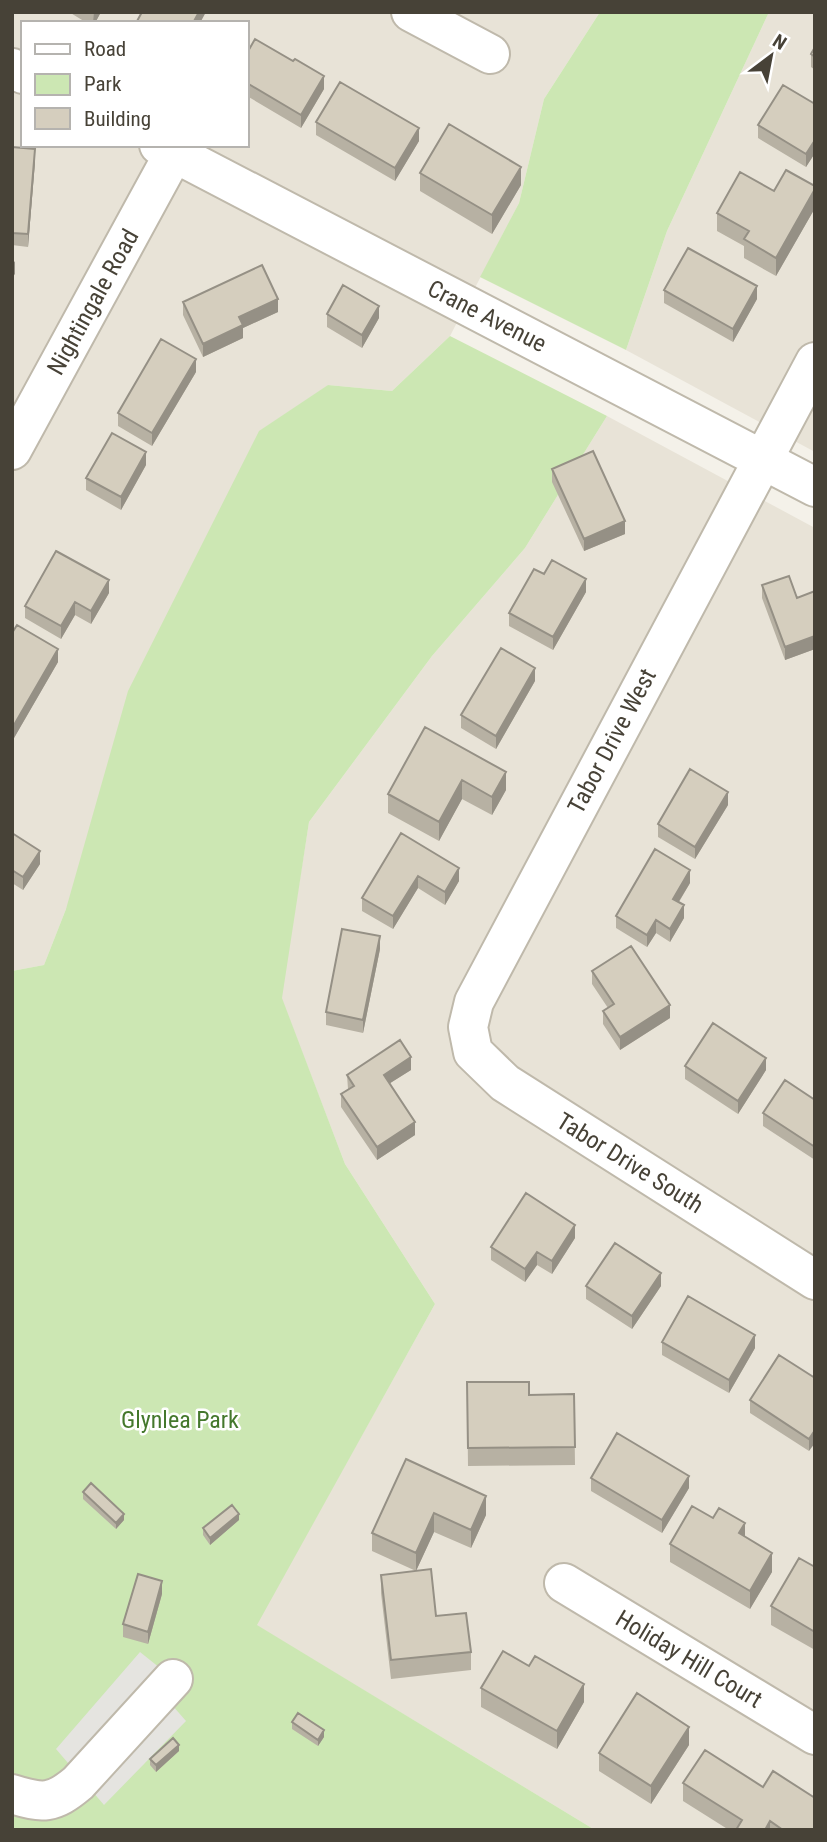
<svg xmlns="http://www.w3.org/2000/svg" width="827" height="1842" font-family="'Roboto Condensed',sans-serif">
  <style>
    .residential { fill: #e8e3d7; fill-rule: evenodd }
    .green { fill: #cce7b3 }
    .parking { fill: #e5e4e0 }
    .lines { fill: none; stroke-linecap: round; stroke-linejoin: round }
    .minor-casing { stroke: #bfb9ab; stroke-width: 42 }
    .minor { stroke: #fff; stroke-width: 38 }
    .wall { fill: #b7b1a3 }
    .shaded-wall { fill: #959085 }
    .building { fill: #d5cebe; stroke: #959085; stroke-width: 2 }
    .labels { text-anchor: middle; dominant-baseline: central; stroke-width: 5; stroke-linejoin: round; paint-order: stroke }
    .street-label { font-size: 24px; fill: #474237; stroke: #fff }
    .park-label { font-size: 24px; fill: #44782c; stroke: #fff }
  </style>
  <rect width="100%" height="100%" fill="#f4f1e9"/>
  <path class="residential" d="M12,12H600L544,99L519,203L450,336L392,391L328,385L66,909L44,965L12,971ZM23,23H247V145H23Z
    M769,12H815V452L626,350L667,231Z
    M607,416L815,528V1830H595L256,1625L435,1304L345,1164L281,997L309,822L432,656L525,548Z"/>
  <path class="green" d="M600,12H769L667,231L626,350L480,277L519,203L544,99Z
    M450,336L607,416L525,548L432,656L309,822L282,998L345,1164L435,1304L257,1625L595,1830H12V971L44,965L66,909L128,691L259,431L328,385L392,391Z"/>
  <path class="parking" d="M140,1652L160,1668L172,1705L186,1721L104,1805L56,1749Z"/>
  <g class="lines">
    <g class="minor-casing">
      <path id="minor" d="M411,12L490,54
        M12,68L23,74
        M159,145L815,487
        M815,362L474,1002L468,1027L473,1052L505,1083L815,1280
        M12,450L174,153
        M564,1583L815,1735
        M12,1794C43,1804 53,1804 78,1783L173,1679"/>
    </g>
    <use href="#minor" class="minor"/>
  </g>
  <path class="wall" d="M69,12H101L95,23H87Z
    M815,47V70L811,67V54Z
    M247,53L324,89L301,128L247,96Z
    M815,104V153L806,167L758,138V125Z
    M316,122L419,141L395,181L316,135Z
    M12,147L35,162L28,247L12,245Z
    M420,173L521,185L492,234L420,191Z
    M815,186V208L776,276L744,258V246L717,231V213L774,191Z
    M664,290L757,299L733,342L664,303Z
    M183,302L278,312L243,328V338L203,357L183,315Z
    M327,314L379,318L362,348L327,327Z
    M196,372L152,446L118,426V413Z
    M146,465L121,510L86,490V478Z
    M552,469L625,534L584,551L552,482Z
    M544,574L586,592L553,650L509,626V613Z
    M762,585L797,598L815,591V649L785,660L762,598Z
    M109,593L91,624L75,615L61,639L25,618V606Z
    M12,633L58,662L14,738L12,737Z
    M535,681L496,749L461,728V715Z
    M506,772V790L492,815L462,799L439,841L388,813V794Z
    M728,805L695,859L658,837V824Z
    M12,833L40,864L23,890L12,883Z
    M401,833L459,881L445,905L418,888L393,929L362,911V898Z
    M690,883L679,902L684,918L670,942L656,933L647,947L616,928V916Z
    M380,949L363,1033L326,1025V1012Z
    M592,971L670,1018L620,1050L603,1024V1011L608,1008L592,984Z
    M685,1066L766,1070L738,1114L685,1079Z
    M411,1070L390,1083L415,1135L377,1160L341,1107V1094L348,1089L347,1075Z
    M815,1100V1160L763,1126V1113Z
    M575,1238L552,1274L537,1265L525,1282L491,1260V1247Z
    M586,1286H661L632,1329L586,1299Z
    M662,1342L755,1348L729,1393L662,1355Z
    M815,1378L809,1451L750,1413V1400Z
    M467,1382L529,1395L574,1394L575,1465L468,1466Z
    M406,1459L486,1515L471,1548L434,1532L416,1571L436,1616L471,1652V1670L391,1679L381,1593V1575L416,1571L372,1551V1533Z
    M591,1478L689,1488L662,1533L591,1491Z
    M83,1492L124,1520L116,1529L83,1499Z
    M239,1520L210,1545L203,1535V1528Z
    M745,1537L772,1572L750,1609L670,1562V1544Z
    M815,1567V1650L771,1625V1606Z
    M162,1594L148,1644L123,1637V1624Z
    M481,1688L584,1702L557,1749L481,1707Z
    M292,1722L324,1737L318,1746L292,1729Z
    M689,1745L651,1804L599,1771V1753Z
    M179,1751L156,1772L150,1765V1759Z
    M683,1783L763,1787L815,1830H729L683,1801Z"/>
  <path class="shaded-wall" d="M94,12H101L95,23H93Z
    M199,12H206L200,23H193Z
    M324,76V89L301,128V115Z
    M419,128V141L395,181V168Z
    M815,140V153L806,167V154Z
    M35,149V162L28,247V234Z
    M521,167V185L492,234V215Z
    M815,189V208L776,276V258Z
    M15,261V274L12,278V265Z
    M757,286V299L733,342V329Z
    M278,299V312L243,328V338L203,357V344L239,317Z
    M379,306V318L362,348V335Z
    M196,359V372L152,446V433Z
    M146,452V465L121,510V497Z
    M625,521V534L584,551V539Z
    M586,579V592L553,650V637Z
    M109,580V593L91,624V611Z
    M75,602V615L61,639V626Z
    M815,636V649L785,660V647Z
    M58,649V662L14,738V725Z
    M535,668V681L496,749V736Z
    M506,772V790L492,815V797Z
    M462,780V799L439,841V822Z
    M728,792V805L695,859V847Z
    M40,851V864L23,890V877Z
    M459,868V881L445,905V892Z
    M690,870V883L673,911V899Z
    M418,876V888L393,929V916Z
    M684,905V918L670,942V929Z
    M656,920V933L647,947V935Z
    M380,936V949L363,1033V1020Z
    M670,1005V1018L620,1050V1037Z
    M411,1057V1070L384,1087V1075Z
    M766,1058V1070L738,1114V1101Z
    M415,1122V1135L377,1160V1147Z
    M575,1225V1238L552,1274V1261Z
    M537,1252V1265L525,1282V1269Z
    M661,1273V1286L632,1329V1316Z
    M755,1335V1348L729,1393V1380Z
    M815,1430V1443L809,1451V1439Z
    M689,1476V1488L662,1533V1520Z
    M486,1496V1515L471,1548V1530Z
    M434,1513V1532L416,1571V1553Z
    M124,1514V1520L116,1529V1523Z
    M239,1514V1520L210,1545V1538Z
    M745,1523V1541L739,1533Z
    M772,1553V1572L750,1609V1591Z
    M162,1581V1594L148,1644V1632Z
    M584,1684V1702L557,1749V1731Z
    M689,1727V1745L651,1804V1786Z
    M324,1730V1737L318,1746V1740Z
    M179,1745V1751L156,1772V1765Z
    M770,1821V1830H765Z"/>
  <path class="building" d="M142,12H199L193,23H136Z
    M255,39L293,61L295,59L324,76L301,115L247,83V53Z
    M815,47V57L811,54Z
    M340,82L419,128L395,168L316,122Z
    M783,85L815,104V140L806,154L758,125Z
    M449,124L521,167L492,215L420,173Z
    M12,147L35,149L28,234L12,233Z
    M786,170L815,186V189L776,258L744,239L749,231L717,213L740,172L774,191Z
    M688,248L757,286L733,329L664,290Z
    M262,265L278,299L239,317L243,325L203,344L183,302Z
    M343,285L379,306L362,335L327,314Z
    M161,339L196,359L152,433L118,413Z
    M112,433L146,452L121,497L86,478Z
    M593,451L625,521L584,539L552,469Z
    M56,551L109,580L91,611L75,602L61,626L25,606Z
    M552,560L586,579L553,637L509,613L534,569L544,574Z
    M789,576L797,598L815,591V636L785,647L762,585Z
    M17,625L58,649L14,725L12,724V633Z
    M501,648L535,668L496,736L461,715Z
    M425,727L506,772L492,797L462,780L439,822L388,794Z
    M690,769L728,792L695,847L658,824Z
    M12,833L40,851L23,877L12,870Z
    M401,833L459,868L445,892L418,876L393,916L362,898Z
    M655,849L690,870L673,899L684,905L670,929L656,920L647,935L616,916Z
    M342,929L380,936L363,1020L326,1012Z
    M631,946L670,1005L620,1037L603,1011L614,1004L592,971Z
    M713,1023L766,1058L738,1101L685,1066Z
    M400,1040L411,1057L384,1075L415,1122L377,1147L341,1094L354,1086L347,1075Z
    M785,1080L815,1100V1147L763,1113Z
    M526,1193L575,1225L552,1261L537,1252L525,1269L491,1247Z
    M615,1243L661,1273L632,1316L586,1286Z
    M688,1296L755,1335L729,1380L662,1342Z
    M779,1355L815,1378V1430L809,1439L750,1400Z
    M467,1382H529V1395L574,1394L575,1447L468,1448Z
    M617,1433L689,1476L662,1520L591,1478Z
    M406,1459L486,1496L471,1530L434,1513L416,1553L372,1533Z
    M91,1483L124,1514L116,1523L83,1492Z
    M232,1505L239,1514L210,1538L203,1528Z
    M692,1506L713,1518L719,1508L745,1523L739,1533L772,1553L750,1591L670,1544Z
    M799,1558L815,1567V1632L771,1606Z
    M431,1569L436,1616L466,1613L471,1652L391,1660L381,1575Z
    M138,1574L162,1581L148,1632L123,1624Z
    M503,1651L529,1666L535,1656L584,1684L557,1731L481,1688Z
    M637,1693L689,1727L651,1786L599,1753Z
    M298,1713L324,1730L318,1740L292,1722Z
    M173,1738L179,1745L156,1765L150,1759Z
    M705,1750L763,1787L773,1771L815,1798V1830H783L770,1821L765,1830H736L742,1820L683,1783Z"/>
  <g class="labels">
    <g class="street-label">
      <text transform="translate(93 302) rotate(-61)">Nightingale Road</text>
      <text transform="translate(487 316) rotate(27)">Crane Avenue</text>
      <text transform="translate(612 741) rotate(-62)">Tabor Drive West</text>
      <text transform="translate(630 1163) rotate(32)">Tabor Drive South</text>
      <text transform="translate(689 1659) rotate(31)">Holiday Hill Court</text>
    </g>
    <g class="park-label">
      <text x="180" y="1420">Glynlea Park</text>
    </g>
  </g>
  <rect width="827" height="1842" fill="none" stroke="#474237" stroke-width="28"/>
  <rect x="21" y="21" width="228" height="126" fill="#ffffff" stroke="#b5b3af" stroke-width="2"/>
  <rect x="35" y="44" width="35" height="10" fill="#ffffff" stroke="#b5b3af" stroke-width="2"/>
  <text x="84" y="56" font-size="21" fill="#474237">Road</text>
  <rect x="35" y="74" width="35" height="21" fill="#cce7b3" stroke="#b5b3af" stroke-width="2"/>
  <text x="84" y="91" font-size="21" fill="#474237">Park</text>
  <rect x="35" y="108" width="35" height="21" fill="#d5cebe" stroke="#b5b3af" stroke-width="2"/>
  <text x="84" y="126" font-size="21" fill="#474237">Building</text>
  <g transform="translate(771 56) rotate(32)" stroke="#ffffff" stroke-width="5" paint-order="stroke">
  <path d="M0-5L12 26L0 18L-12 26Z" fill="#474237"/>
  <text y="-10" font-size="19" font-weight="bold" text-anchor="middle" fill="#474237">N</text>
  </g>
</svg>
